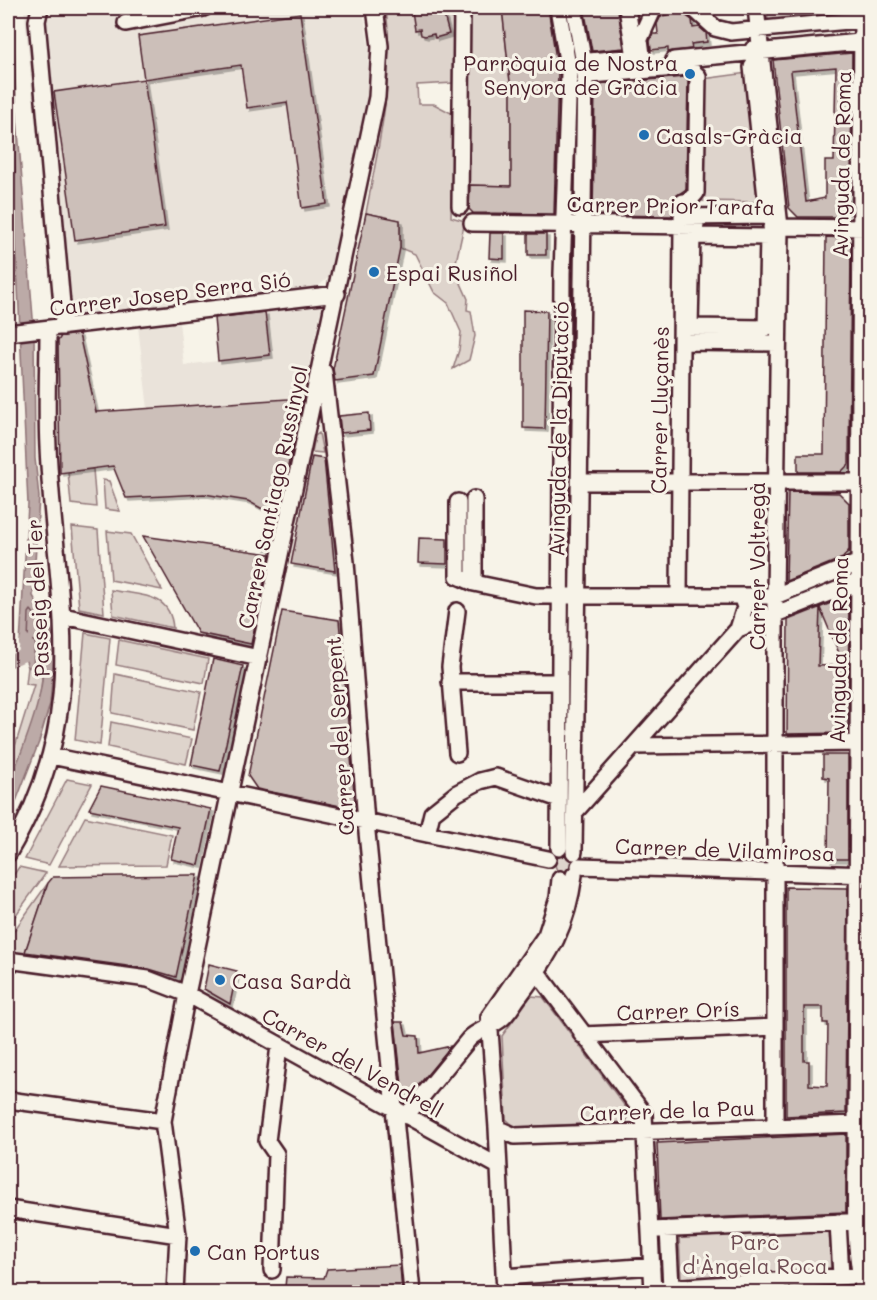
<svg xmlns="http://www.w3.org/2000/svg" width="877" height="1300" font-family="Mali,sans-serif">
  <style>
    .built { fill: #eae3da }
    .green { fill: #ded4cc; stroke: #947a7c; stroke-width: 1.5 }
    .water { fill: #bcaaa7; stroke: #8e7275; stroke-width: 1.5 }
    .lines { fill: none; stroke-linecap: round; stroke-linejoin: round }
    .shore { stroke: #78575d; stroke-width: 1.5 }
    .canal { stroke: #bcaaa7; stroke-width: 12 }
    .building { fill: #ccbfb9; stroke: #4a1f2b; stroke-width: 1.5; fill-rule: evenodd; filter: url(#shadow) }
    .minor-casing { stroke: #4a1f2b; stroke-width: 20 }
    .minor { stroke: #f7f3e8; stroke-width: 15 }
    .poi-dot { fill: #1f6fb2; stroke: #f7f3e8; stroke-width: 2 }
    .labels { text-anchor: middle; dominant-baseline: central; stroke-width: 6; stroke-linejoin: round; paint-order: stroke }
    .poi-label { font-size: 21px; fill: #4a1f2b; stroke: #f7f3e8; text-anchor: start }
    .street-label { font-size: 21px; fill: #4a1f2b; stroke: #f7f3e8 }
    .park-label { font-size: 21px; fill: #6f4c53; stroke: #f7f3e8 }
  </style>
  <defs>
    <filter id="shadow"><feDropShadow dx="3" dy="3" stdDeviation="0" flood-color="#0004"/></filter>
  </defs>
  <rect width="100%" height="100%" fill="#f7f3e8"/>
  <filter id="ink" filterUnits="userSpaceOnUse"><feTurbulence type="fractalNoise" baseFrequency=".0167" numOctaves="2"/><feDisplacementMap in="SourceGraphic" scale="12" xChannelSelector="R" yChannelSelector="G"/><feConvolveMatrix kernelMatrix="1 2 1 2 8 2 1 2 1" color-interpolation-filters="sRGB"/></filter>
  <g filter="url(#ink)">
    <path class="built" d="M24,8H363L369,48L367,99L329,277L315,289L83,317L75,313L54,312Z
      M322,305L302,398L148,409L138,327L179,322L184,365L270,355L265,312Z"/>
    <path class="green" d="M386,8H455L454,83L417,85L418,104H434L453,114L451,217L465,221L456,262V272L468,299L467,310L471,311L475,336L469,360L453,369L459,350L461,332L448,303L434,292L415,254L400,248V220L366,213C379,143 395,79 386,8Z
      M469,8H502L511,91V186L467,185Z
      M562,8H570L581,69L578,220H568Z
      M766,8H852L848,17L769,25Z
      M747,73L760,202L701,201L703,79Z
      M8,160L18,279L8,280Z
      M568,229H578L573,591H565Z
      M319,433L323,453L312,452L315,436Z
      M93,469L96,507L71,504L68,472Z
      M103,480L109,481L120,511L105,509Z
      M72,527L98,530L104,613L79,608Z
      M107,531L131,534L162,590L111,580Z
      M855,569L856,577L784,603V598Z
      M111,590C141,596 170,592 173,628L113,615Z
      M565,599H572L570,838L562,837Z
      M85,633L110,638L100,745L75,740Z
      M35,640C57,678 23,751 8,788V760L12,756L34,685L26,684L28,667L32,668Z
      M119,640L208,659L204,683L116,665Z
      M115,674L201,692L193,730L112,713Z
      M111,722L192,739L186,764L108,747Z
      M67,779L92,784L49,865L25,859Z
      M85,817L172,835L166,865L59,866Z
      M555 864a9 9 0 1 1 18 0a9 9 0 1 1-18 0Z
      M19,867L46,873L8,926V883Z
      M48,883L24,956L8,954L13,932Z
      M531,996L543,997L630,1113L626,1122L515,1127L506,1119L502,1036Z
      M829,1227L831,1270L681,1279L679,1235Z"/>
    <path class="water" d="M8,8H13L16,106L34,330L35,458L39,497L33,596L49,623L55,643L50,704L39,742L8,822C8,811 5,796 9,785C19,754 61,668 34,640L36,647L34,649L33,668L28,667L20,644L28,504L15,221L8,160Z"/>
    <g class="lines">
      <path class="shore" d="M8,15L15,174L8,177
        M31,610L44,626L48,640L47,643L28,640L29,613Z"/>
      <path class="canal" d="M8,662L24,655L26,641"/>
    </g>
    <path class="building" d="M428,8H442L449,34L435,38L434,34L425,36L421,35L420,29L415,30L412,11Z
      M502,8H548L558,72L554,214L473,213L469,209L470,185L511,186V91Z
      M584,8H618L624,48L592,51Z
      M681,9L682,13L692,20L693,28L699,27L706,33L707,42L691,44L692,49L668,52V48L651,50L650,41L653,34H658L657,24L661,16L668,15L667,11Z
      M300,13L327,204L302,208L287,102L247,108L241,65L144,79L138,36Z
      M852,53L851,190H846L850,208L842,217H798L789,208L773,60ZM836,67L834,161H825V198L806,202L791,71Z
      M685,77L688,80L686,189L675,197L672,216L593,215L595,84Z
      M144,79L165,227L75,240L54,92Z
      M366,213L400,220V248L374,376L335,381L333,369Z
      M490,233H504V259L489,258Z
      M528,234H546V255H528Z
      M826,237L846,238L851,243L849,464L841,472H798V454H824Z
      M523,310L547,311L545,429L523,428Z
      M265,312L270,355L218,361L214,318Z
      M79,334L96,412L303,398L270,548L263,547L268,512L248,501L204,494L126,498L113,466L60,473L58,341L61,336Z
      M369,413L370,430L341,433L339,416Z
      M312,457L324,459L335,571L291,564Z
      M788,492L839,493L849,503V550L843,558L786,581Z
      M143,536L270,554L251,644L198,633Z
      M419,538L447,539V564L418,563Z
      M849,596L848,733L787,734L788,620ZM820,608L844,665L818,666Z
      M282,611L339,620L355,803L350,808L257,789L248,776Z
      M213,659L243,666L220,771L191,765Z
      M823,755H848V859H828L829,778L823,777Z
      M101,786L211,809L199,865L171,859L178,827L89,809Z
      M192,875H198L176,977L149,969L25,952L48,883L53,877Z
      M786,887L848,888L846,1113L786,1116ZM804,1007H823V1023H828L827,1086L809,1085V1061H804Z
      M209,964L237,971L230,1004L204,989Z
      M395,1022H403L406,1035L418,1036L419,1053L451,1046L404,1103Z
      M846,1134V1212L660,1220L657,1143Z
      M400,1265L402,1293H330L328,1290L285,1287L286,1277L324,1278L327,1269Z"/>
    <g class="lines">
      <g class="minor-casing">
        <path id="minor" d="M40,8L37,21L64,327
          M558,8L569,72L562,273L559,848
          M627,8L635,57L589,61L591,75L688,67L698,76L696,193L688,202H683L682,217L768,216L752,67H755L753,49
          M693,8L715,28L731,32L870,19
          M756,8L780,227L775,596V1126
          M862,8L856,1124C857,1179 851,1239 864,1292
          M126,23L204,8
          M642,55L640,39L654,8
          M674,60L870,41
          M460,206L462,8
          M472,223L696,226
          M771,227L870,228
          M692,236L768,237L766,328L690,327Z
          M8,333L337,294
          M681,342L778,343
          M324,372L346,562L366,822L412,1292
          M579,482H860
          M458,502V576L474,583L536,596H775L867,559
          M474,583V499
          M679,595L682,226
          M457,611L450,667L457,753
          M63,616L259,658
          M738,629L745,607L741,596
          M450,682H560
          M634,746L858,743
          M51,756L548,859
          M575,812L738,629L867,578
          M427,834L432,813L457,793L480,781L496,777L559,799
          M574,852L585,69L574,8
          M8,854C94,709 55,602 48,447C46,408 48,368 48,329
          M579,866L870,875
          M560,879L558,898L546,935L489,1017L497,1128L515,1136L856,1124
          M8,960L148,979L187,994L498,1166
          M537,972L644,1114L653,1292
          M582,1035L775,1027
          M8,1100L163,1121
          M406,1116L469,1039C478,1030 489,1028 500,1020C508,1015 514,1002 520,995C551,953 567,928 574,875
          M497,1128L505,1292
          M8,1209L178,1235
          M838,1222L841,1276
          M668,1229L671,1287
          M651,1230L870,1221
          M272,1270L276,1154L267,1141L279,1046
          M504,1277L652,1266
          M653,1289L868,1275
          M175,1292L178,1235L163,1121L187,994L377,97L380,46L375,8"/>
      </g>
      <use href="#minor" class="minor"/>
    </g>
  </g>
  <g class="poi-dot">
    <circle cx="690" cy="74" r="6"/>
    <circle cx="644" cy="135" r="6"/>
    <circle cx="374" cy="272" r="6"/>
    <circle cx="220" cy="980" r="6"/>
    <circle cx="195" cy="1251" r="6"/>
  </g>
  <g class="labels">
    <g class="poi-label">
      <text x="678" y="62" text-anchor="end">Parròquia de Nostra<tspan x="678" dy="24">Senyora de Gràcia</tspan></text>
      <text x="656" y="135">Casals-Gràcia</text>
      <text x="386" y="272">Espai Rusiñol</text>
      <text x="232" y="980">Casa Sardà</text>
      <text x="207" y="1251">Can Portus</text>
    </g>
    <g class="street-label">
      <text transform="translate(841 164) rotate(-89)">Avinguda de Roma</text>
      <text transform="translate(671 205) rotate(1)">Carrer Prior Tarafa</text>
      <text transform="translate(170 293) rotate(-7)">Carrer Josep Serra Sió</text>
      <text transform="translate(659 410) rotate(-89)">Carrer Lluçanès</text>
      <text transform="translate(558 429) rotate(-89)">Avinguda de la Diputació</text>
      <text transform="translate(272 497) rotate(-78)">Carrer Santiago Russinyol</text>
      <text transform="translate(756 566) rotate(-90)">Carrer Voltregà</text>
      <text transform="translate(37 598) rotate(-93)">Passeig del Ter</text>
      <text transform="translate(838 650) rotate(-89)">Avinguda de Roma</text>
      <text transform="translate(339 736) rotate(-94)">Carrer del Serpent</text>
      <text transform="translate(725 849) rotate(2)">Carrer de Vilamirosa</text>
      <text transform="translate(678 1010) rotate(-2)">Carrer Orís</text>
      <text transform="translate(353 1062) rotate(29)">Carrer del Vendrell</text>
      <text transform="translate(667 1110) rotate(-2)">Carrer de la Pau</text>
    </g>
    <g class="park-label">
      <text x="755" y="1241">Parc<tspan x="755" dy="24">d'Àngela Roca</tspan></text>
    </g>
  </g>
  <rect width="877" height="1300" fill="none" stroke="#f7f3e8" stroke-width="30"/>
  <rect x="15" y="15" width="847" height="1270" fill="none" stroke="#4a1f2b" stroke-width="2" filter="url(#ink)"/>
</svg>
